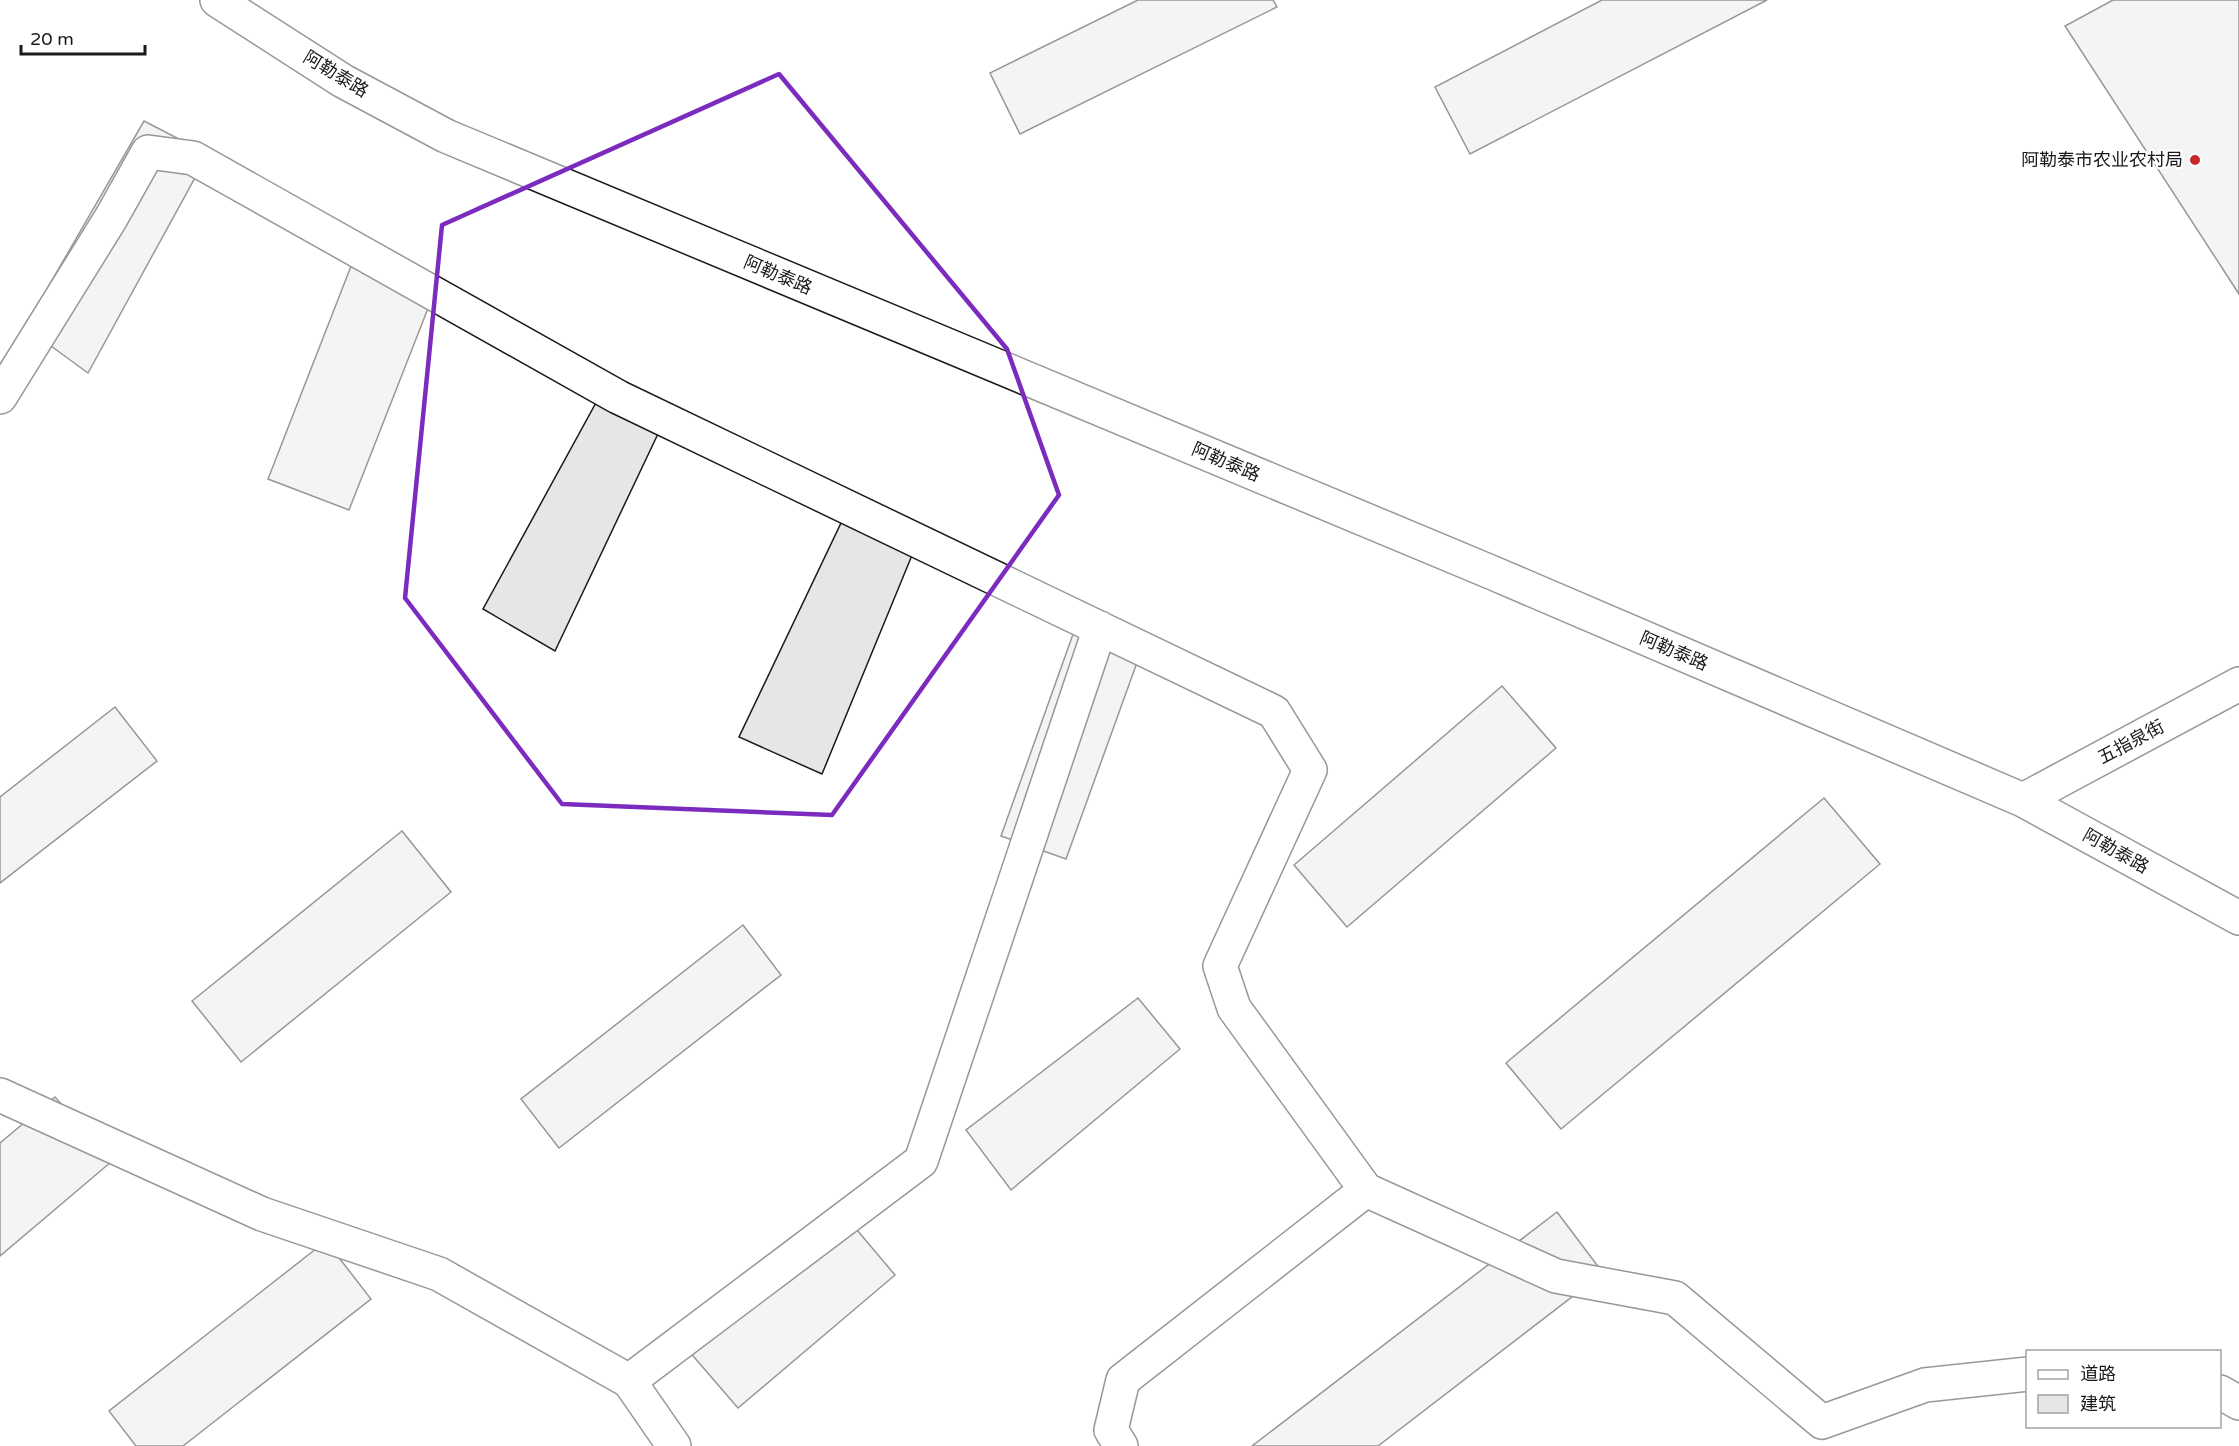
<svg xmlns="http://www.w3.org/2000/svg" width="2239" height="1446" font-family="'Varela Round','Noto Sans SC',sans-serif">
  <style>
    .building { fill: #e6e6e6; stroke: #1a1a1a; stroke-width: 1.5 }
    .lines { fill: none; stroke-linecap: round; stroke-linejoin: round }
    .minor-casing { stroke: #1a1a1a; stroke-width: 36 }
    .tertiary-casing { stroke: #1a1a1a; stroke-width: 36 }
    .minor { stroke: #fff; stroke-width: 33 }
    .tertiary { stroke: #fff; stroke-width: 33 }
    .marked { fill: none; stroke: #7b2cbf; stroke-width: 4.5; stroke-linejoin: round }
    .poi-dot { fill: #c62828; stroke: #fff; stroke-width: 2 }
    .labels { text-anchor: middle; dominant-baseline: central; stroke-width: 4.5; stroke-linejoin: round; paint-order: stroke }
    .street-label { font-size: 18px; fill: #1a1a1a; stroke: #fff }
    .poi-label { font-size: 18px; fill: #1a1a1a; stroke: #fff; text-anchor: end }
  </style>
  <rect width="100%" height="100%" fill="#fff"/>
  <path class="building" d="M1138,0H1273L1277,7L1020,134L990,73Z
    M1602,0H1767L1470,154L1435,87Z
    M2113,0H2239V294L2065,26Z
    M144,121L208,154L88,373L25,327Z
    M355,256L436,288L349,510L268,479Z
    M603,390L666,417L555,651L483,609Z
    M851,502L922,531L822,774L739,737Z
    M1077,623L1143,646L1066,859L1001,836Z
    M1502,686L1556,748L1347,927L1294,865Z
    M115,707L157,761L0,883V797Z
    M1824,798L1880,864L1561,1129L1506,1063Z
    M402,831L451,892L241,1062L192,1001Z
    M743,925L781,975L559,1148L521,1099Z
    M1138,998L1180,1049L1011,1190L966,1130Z
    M55,1097L111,1162L0,1256V1143Z
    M1557,1212L1603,1273L1378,1446H1252Z
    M846,1217L895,1275L738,1408L688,1350Z
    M326,1241L371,1299L183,1446H136L109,1411Z"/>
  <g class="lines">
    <g class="minor-casing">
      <path id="minor" d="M0,397L111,218L148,152L193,158L618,397L1274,712L1310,770L1220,966L1234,1008L1366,1190
        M0,1095L262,1214L439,1274L629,1381L674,1446
        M629,1381L921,1161L1100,628
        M2220,1392L2239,1403
        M1121,1446L1111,1430L1123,1380L1366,1190L1556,1276L1675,1298L1822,1422L1925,1385L2028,1374"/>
    </g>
    <g class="tertiary-casing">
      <path id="tertiary" d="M217,0L343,81L446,136L1493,573L2023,800L2239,918
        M2023,800L2239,684"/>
    </g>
    <use href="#minor" class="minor"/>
    <use href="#tertiary" class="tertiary"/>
  </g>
  <path d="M0 0H2239V1446H0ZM779,74L1007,349L1059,495L832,815L562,804L405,598L442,225Z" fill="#fff" fill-opacity=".55" fill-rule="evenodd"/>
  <path class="marked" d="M779,74L1007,349L1059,495L832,815L562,804L405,598L442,225Z"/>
  <circle class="poi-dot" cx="2195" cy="160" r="6"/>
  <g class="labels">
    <g class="street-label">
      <text transform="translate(336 74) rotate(31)">阿勒泰路</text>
      <text transform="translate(778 275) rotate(23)">阿勒泰路</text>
      <text transform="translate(1226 462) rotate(23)">阿勒泰路</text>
      <text transform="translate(1674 651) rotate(23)">阿勒泰路</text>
      <text transform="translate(2131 742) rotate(-28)">五指泉街</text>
      <text transform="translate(2116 851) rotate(29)">阿勒泰路</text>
    </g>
    <g class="poi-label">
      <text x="2183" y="160">阿勒泰市农业农村局</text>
    </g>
  </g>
  <rect x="2026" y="1350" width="195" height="78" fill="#ffffff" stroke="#a3a3a3" stroke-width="1.5"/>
  <rect x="2038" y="1370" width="30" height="9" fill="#ffffff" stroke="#a3a3a3" stroke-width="1.5"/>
  <text x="2080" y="1380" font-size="18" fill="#1a1a1a">道路</text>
  <rect x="2038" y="1395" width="30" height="18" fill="#e6e6e6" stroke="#a3a3a3" stroke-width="1.5"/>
  <text x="2080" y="1410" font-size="18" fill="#1a1a1a">建筑</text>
  <path d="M21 45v9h124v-9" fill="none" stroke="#1a1a1a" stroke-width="3"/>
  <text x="30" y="45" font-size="18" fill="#1a1a1a" stroke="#ffffff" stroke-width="4.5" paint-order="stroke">20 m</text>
</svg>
